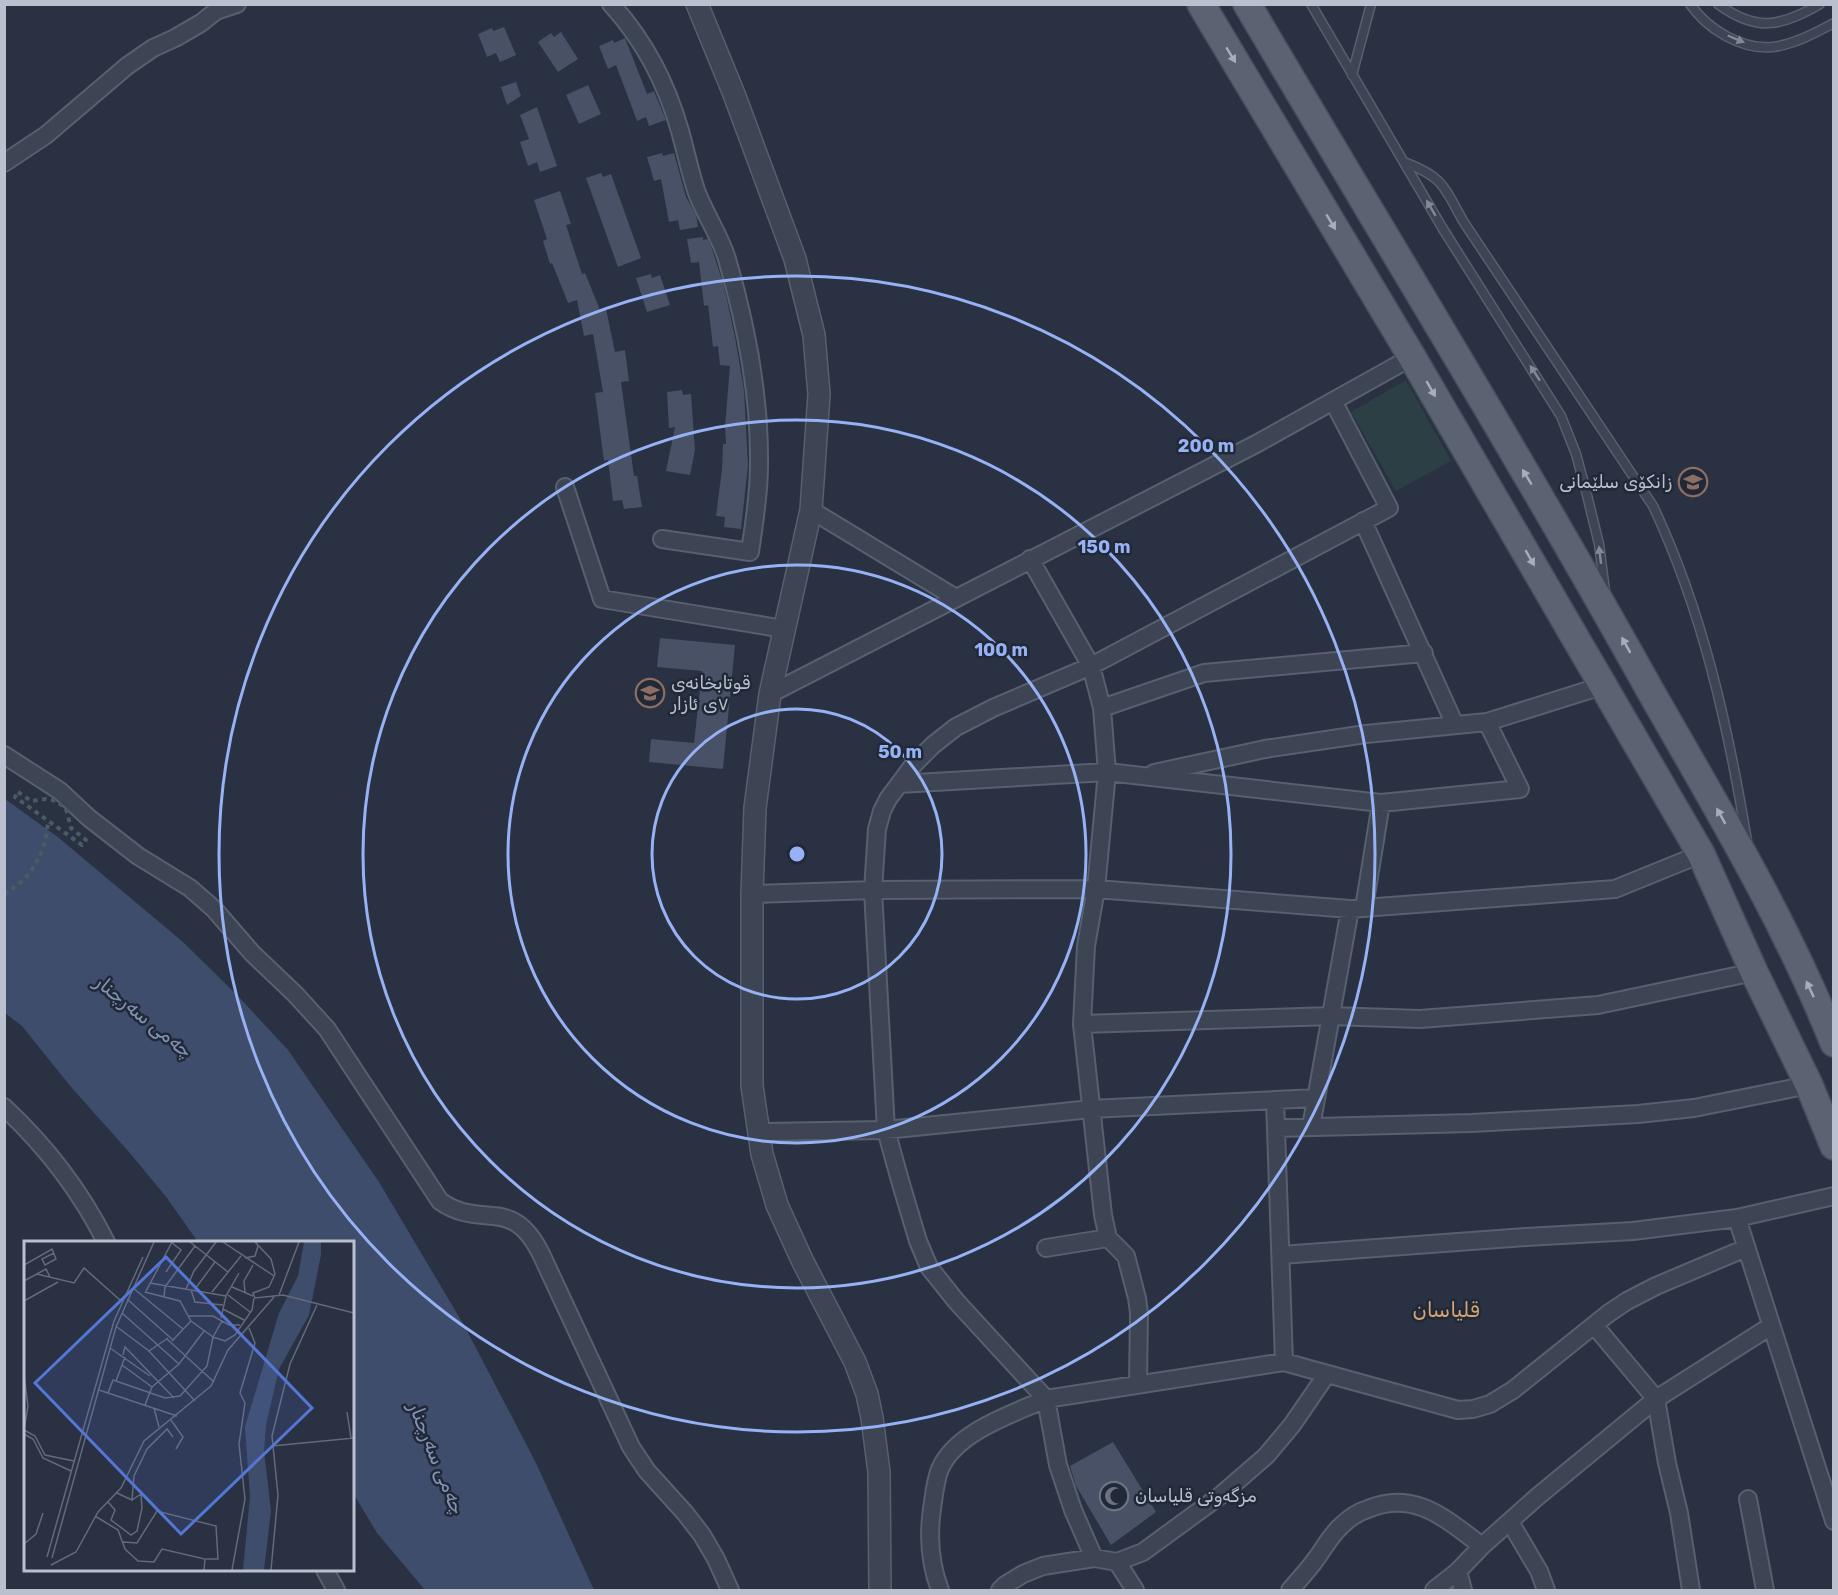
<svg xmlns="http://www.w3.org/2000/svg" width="1838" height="1595" font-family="Rubik,'Noto Sans Arabic',sans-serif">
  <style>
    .green { fill: #2b3f44 }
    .water { fill: #3f4d6c }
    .building { fill: #485165 }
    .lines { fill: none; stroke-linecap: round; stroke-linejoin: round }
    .service-casing { stroke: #585f6e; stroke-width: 11 }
    .minor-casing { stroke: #585f6e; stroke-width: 20 }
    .tertiary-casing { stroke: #585f6e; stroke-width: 24 }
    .primary-casing { stroke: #474d5d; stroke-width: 30 }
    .path { stroke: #495c61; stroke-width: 4; stroke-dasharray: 4.5 4.5; stroke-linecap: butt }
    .service { stroke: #3d4453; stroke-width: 8 }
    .minor { stroke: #3d4453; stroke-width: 16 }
    .tertiary { stroke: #3d4453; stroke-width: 21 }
    .primary { stroke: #5b6373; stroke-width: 27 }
    .oneway { fill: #828896 }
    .oneway2 { fill: #a7adbb }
    .ring { fill: none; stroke: #97b1f5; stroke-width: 3 }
    .labels { text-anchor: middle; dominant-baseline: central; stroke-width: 5; stroke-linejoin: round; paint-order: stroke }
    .poi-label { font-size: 18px; fill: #bac0cd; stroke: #212939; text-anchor: start }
    .water-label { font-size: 20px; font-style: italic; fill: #8392b2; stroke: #212939 }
    .quarter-label { font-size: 21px; fill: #d4a56e; stroke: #212939 }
    .inset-road { fill: none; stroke: #636a7a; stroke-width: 1.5 }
    .view { fill: #5476d4; fill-opacity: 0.15; stroke: #5476d4; stroke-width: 3 }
    .inset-edge { fill: none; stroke: #bac0cd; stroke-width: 3 }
    .centre { fill: #97b1f5; stroke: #212939; stroke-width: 3 }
    .ring-label { font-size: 18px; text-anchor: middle; font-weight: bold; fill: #97b1f5; stroke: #212939; stroke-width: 5; stroke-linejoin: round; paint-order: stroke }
  </style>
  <rect width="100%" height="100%" fill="#293143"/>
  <path class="green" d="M1406,380L1451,461L1396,491L1351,412Z"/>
  <path class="water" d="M5,799L59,838L183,942L236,994L288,1050L379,1182L465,1327L536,1463L594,1590H425L377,1533L353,1493L352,1242H198L167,1198L129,1152L71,1087L22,1026L5,1013Z"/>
  <path class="building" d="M504,27L516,55L500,62L496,53L487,57L478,34L492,28L493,31Z
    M561,32L578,59L558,72L538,42L551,33L554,37Z
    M625,38L647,94L654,91L666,120L649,126L646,117L637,121L616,65L608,69L599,46L613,40L614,43Z
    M516,82L521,96L507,105L501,87Z
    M588,85L601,114L579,124L566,95Z
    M537,107L557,166L540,172L537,162L528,166L520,142L529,139L520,115Z
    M662,153L663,156L674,153L686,197L696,215L698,227L680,230L678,220L669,222L661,179L654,181L647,157Z
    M601,173L603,177L611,174L641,258L618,267L586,178Z
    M560,191L571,224L566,225L582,274L585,273L600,310L606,309L615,352L625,350L629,381L621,382L634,476H637L642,507L624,509L622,500L613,501L608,460L604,461L595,393L603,392L593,334L584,336L577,300L568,303L552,263L550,264L543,241L547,239L534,200Z
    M703,237V240L708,239L711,246L724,286L735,337L744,390L748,466L741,529L724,527L725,517L716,516L722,469L723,444H726L725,426L730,366L720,365L718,346L713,347L708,305L704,306L699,262L691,263L687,239Z
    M651,274L652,278L660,275L670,305L647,312L636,278Z
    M682,390L683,395L691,394L695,450L690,475L666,471L675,427L669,428L667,392Z
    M660,638L735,645L723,769L649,762L651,739L694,743L702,671L657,667Z
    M1113,1442L1156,1512L1111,1545L1076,1486L1070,1466Z"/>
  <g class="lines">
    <g class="service-casing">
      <path id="service" d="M1311,4L1443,229L1561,416L1576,454L1586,491L1599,544L1605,591
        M1690,4C1708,30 1742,50 1773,47C1795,44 1815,33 1834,23
        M1718,4C1756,32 1781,27 1820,4
        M1352,75L1371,4
        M1404,162C1443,177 1443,185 1463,221L1653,506C1703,612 1728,726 1747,841"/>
    </g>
    <g class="minor-casing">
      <path id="minor" d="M611,4C644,40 667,85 680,131C686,152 690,173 697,193C706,216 720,236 727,259C746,324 760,399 759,466C759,495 754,524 750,552L662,539
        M4,163L46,135L127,66L153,48L175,38L201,23L216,11L237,4
        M565,487L602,599L784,629
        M811,510L956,598
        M1363,521L1455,725
        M1030,559L1091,666L1102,708L1107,772L1096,889L1086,946L1082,1024L1103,1215L1108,1238L1126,1256L1137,1298L1139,1313L1138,1384
        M770,694L1256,444L1412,357
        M1102,708L1204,673L1424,653
        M4,755L60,791L89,818L138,856L190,888L214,909L252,953L295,994L327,1029L440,1201C482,1231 512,1193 542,1256L631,1447L647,1471L685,1513L702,1535L716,1559L730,1590
        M1154,773L1265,749L1366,734L1487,722L1605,685
        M899,784L1107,772L1381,803L1520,789L1487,722
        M752,894L873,890L1096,889L1350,909L1615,889L1701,854
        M1364,908L1381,803
        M1082,1024L1331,1016L1420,1019L1598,1005L1754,972
        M1275,1100L1284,1362
        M4,1107C47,1147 80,1190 106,1242
        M1311,1127L1350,909
        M1276,1128L1472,1123L1638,1114L1694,1108L1809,1085
        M758,1132L886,1130L1091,1109L1316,1098
        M1737,1218L1834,1521
        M1046,1248L1108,1238
        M1281,1255L1526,1237L1633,1231L1737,1218L1834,1196
        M1594,1325L1656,1399L1667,1463L1679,1513L1691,1590
        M1748,1499L1765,1590
        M1510,1522L1539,1571L1546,1590
        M1094,1558L1073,1510L1058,1465L1046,1399L1284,1362L1458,1410L1473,1409L1490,1404L1513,1390L1609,1313L1627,1301L1656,1286L1746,1248
        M1117,1562L1135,1590
        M325,1570L336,1590
        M1458,1571L1463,1590
        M940,1590C930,1564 928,1537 932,1509C934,1496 935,1481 940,1469C956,1432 1012,1414 1046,1399L956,1301L929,1267L918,1241L901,1184L886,1130L873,890L877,829L882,811L888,799L914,764L933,745L956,727L993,708L1091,666L1389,508L1333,401
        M1000,1590L1005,1585L1023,1574L1043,1566L1094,1558L1117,1562L1143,1552L1221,1495L1266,1456L1292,1425L1327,1374
        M1290,1590C1299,1580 1308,1570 1316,1559C1324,1548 1331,1535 1341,1526C1348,1519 1358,1512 1368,1509C1415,1489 1447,1520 1482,1546
        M1434,1590L1458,1571L1482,1546L1537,1497L1656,1399L1771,1326"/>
    </g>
    <g class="tertiary-casing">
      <path id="tertiary" d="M697,4L734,94L795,259L814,335L819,394L811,510L770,694L755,808L752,894V1086L762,1154L777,1205L802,1260L855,1362L867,1394L872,1418L879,1472L880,1590"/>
    </g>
    <g class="primary-casing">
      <path id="primary" d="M1201,4L1412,357L1701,854L1754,972L1809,1085L1834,1146
        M1247,4C1382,233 1522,460 1651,692C1716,806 1785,920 1834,1043"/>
    </g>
    <path class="path" d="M18,792L31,801L46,799L57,801L66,809L71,828L86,840L82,845L15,797Z
      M4,894C32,879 46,852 48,821"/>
    <use href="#service" class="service"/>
    <use href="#minor" class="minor"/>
    <use href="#tertiary" class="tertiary"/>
    <use href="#primary" class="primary"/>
  </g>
  <defs><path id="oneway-solid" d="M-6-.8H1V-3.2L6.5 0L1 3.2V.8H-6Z" transform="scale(1.5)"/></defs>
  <g class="oneway">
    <use href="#oneway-solid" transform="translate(1736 39) rotate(23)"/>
    <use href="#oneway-solid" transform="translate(1431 208) rotate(-120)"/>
    <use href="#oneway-solid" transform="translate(1535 373) rotate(-123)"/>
    <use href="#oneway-solid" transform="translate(1600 555) rotate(-97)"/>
  </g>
  <g class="oneway2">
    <use href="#oneway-solid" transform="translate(1231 55) rotate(59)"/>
    <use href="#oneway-solid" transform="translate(1331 222) rotate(59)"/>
    <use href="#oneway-solid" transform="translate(1431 389) rotate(60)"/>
    <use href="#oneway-solid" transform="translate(1527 477) rotate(-121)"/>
    <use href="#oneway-solid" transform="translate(1530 558) rotate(60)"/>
    <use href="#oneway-solid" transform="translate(1626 645) rotate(-119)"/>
    <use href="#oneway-solid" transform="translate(1721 816) rotate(-119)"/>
    <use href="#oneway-solid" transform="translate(1810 989) rotate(-115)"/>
  </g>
  <g class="ring">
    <circle cx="797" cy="854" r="145"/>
    <circle cx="797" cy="854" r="289"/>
    <circle cx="797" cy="854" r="434"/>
    <circle cx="797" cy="854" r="578"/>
  </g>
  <defs>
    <g id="university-ring" transform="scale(1.5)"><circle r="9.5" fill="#212939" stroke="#8d6e63" stroke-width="1.5"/><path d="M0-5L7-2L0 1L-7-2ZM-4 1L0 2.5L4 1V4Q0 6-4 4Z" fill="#8d6e63"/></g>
    <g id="school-ring" transform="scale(1.5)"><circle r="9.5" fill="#212939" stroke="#8d6e63" stroke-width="1.5"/><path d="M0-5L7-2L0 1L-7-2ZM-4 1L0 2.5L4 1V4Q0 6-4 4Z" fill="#8d6e63"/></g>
    <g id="mosque-ring" transform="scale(1.5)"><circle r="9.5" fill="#212939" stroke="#6b7280" stroke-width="1.5"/><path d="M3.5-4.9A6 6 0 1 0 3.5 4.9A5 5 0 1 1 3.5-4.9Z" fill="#6b7280"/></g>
  </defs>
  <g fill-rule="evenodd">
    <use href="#university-ring" x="1693" y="482"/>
    <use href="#school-ring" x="650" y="693"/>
    <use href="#mosque-ring" x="1114" y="1496"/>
  </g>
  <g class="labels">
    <g class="poi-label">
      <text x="1672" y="482" text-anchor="end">زانکۆی سلێمانی</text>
      <text x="671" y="683">قوتابخانەی<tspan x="671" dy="21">٧ی ئازار</tspan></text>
      <text x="1135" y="1496">مزگەوتی قلیاسان</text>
    </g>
    <g class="water-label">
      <text transform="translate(144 1016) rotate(39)">چەمی سەرچنار</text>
      <text transform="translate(437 1458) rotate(68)">چەمی سەرچنار</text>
    </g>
    <g class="quarter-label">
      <text x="1446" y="1309">قلياسان</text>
    </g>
  </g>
  <g transform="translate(24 1241)">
    <rect width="330" height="330" fill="#293143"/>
    <path d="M280,1H297V14L285,74L255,128L242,184L240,210L247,270L240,329H219L226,255L221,186L255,72L274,35Z" fill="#3f4d6c"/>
    <path class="inset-road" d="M166,1L204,31M199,1L250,35M231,1L247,18L251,33L245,46L229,52L231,57L259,54L330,72M221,17L231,15L234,5M0,24L28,8L32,18L21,24L18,18L30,12M142,31L157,9L148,2M13,33L50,42L60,27L97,60M0,40L22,28L26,36M126,42L202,55M208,46L229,55M109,47L159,88M162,48L170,30L192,1M171,48L191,21M167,49L171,61L199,64M121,51L156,60L167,80L189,96L198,80M188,51L217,15M121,52L148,1M221,52L220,40L229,24M204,54L226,71M255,54L275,1M140,57L141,46L171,5M103,58L149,99M0,60L34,41M199,68L220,79M98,72L155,123M165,75H189L205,84H216M197,77L202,55L215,32M93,86L125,110L171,160M143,98L190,141M148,100L167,80M86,107L126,135M125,110L144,97M99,114L101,106L150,157M98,124L128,146M0,135L4,165L0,189L11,195L21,214L50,220M92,140L101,116M75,149L153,175M0,150V177M84,152L89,139L141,157L156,155L183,125L189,96L201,100L211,94L228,69L230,57M121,164L128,146L155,123L180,90M130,167L135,186M323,171L327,197M147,179L159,196L152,208M0,193L9,198L19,217L47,230M248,205L330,197M93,252L108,259L110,235L123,208L143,188L149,196M84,261L91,269L87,279L107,294L113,290L118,267L117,253L108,259M71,275L94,289L101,308L114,320L130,321L138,308L181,318L180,329M99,301L113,302L133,270L192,285L194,318H182M0,303L12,293L19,272M23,316L90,80L119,16M28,317L92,86L130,1M27,324L52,311L74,271L97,247L120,200L187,145L204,109L250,56M208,329L221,258L215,203L221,162L216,152L231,102L225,87M247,329L254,254L248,195L266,123L293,64"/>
    <path class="view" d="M142,16L288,167L157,293L11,142Z"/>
    <rect width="330" height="330" class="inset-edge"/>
  </g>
  <circle cx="797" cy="854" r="9" class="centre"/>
  <g class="ring-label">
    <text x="1206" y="452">200 m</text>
    <text x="1104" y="553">150 m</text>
    <text x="1001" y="656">100 m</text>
    <text x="900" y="758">50 m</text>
  </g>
  <rect width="1838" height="1595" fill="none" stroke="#bac0cd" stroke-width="12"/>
</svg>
